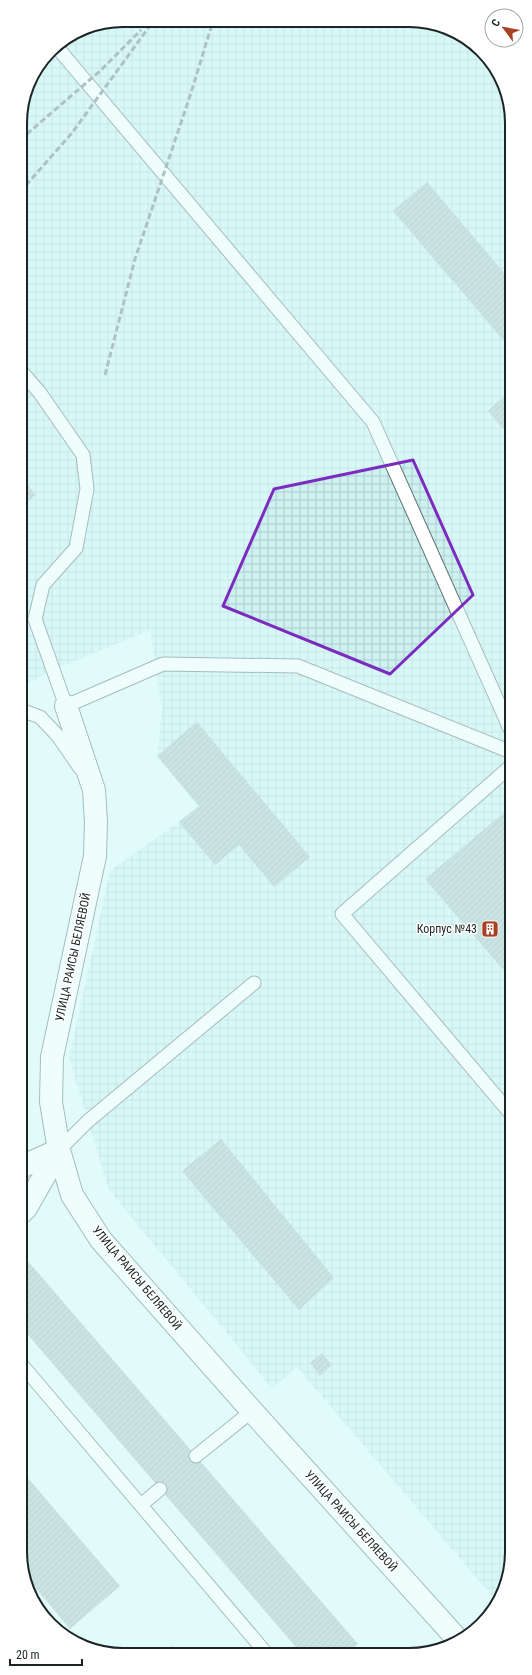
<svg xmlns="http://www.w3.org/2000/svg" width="532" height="1675" font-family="'Roboto Condensed',sans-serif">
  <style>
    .industrial { fill: url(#industrial-grid) }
    .building { fill: url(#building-hatch) }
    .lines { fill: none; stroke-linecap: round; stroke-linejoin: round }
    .lane-casing { stroke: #5a7171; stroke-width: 15 }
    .street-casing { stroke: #5a7171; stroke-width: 24 }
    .lane { stroke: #fff; stroke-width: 13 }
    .street { stroke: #fff; stroke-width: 22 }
    .rail { stroke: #6e7e7e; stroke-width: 3; stroke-dasharray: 6 3; stroke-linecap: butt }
    .marked { fill: none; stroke: #7b2cbf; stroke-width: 3; stroke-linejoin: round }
    .labels { text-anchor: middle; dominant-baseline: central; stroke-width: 3; stroke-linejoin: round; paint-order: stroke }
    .poi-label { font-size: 12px; fill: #1b2525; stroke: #fff; text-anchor: end }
    .street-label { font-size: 12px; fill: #1b2525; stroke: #fff }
    .rim { fill: none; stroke: #1b2525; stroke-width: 2 }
  </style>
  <defs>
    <pattern id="industrial-grid" width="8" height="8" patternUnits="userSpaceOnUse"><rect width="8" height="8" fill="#cdf1f1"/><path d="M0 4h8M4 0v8" fill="none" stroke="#afcece"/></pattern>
    <pattern id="building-hatch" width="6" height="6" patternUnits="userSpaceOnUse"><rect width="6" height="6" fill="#abc4c4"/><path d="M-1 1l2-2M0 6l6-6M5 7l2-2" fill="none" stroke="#93a8a8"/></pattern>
  </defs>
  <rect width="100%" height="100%" fill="#e1fbfb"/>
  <path class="industrial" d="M123,20L430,22L482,50L510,103L512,1559L504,1591L497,1602L297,1367L272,1388L109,1190L69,1058L110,871L179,822L198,806L157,756L162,709L150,630L53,670L22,686L21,683V508L36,495L21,477L20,116L28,83L50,50L84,28Z"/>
  <path class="building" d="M427,182L510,280V348L393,211Z
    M510,391V437L488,411Z
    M21,477L36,495L21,508Z
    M197,722L310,857L274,887L239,845L215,865L179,822L199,806L157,756Z
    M511,807V979L425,879Z
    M221,1139L334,1278L299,1310L182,1171Z
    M27,1260L358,1644L348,1653H301L22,1328V1265Z
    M322,1353L332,1365L320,1376L310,1363Z
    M22,1471L120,1586L70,1629L22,1572Z
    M172,1646L178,1653H164Z"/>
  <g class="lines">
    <g class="lane-casing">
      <path id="lane" d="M56,46L373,422L511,731
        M21,371L40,393L83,455L87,489L76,548L43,585L35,619L66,706L163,664L298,666L511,752
        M21,710L40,717L58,736L80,768
        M511,766L342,914L511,1114
        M59,1150L88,1121L254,983
        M22,1365L266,1653
        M196,1456L252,1411
        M141,1505L160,1489"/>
    </g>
    <g class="street-casing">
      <path id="street" d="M66,706L94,790L96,822L95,856L52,1057L51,1102L59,1150L72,1195L101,1240L252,1411L460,1642
        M21,1167L59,1150
        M22,1212L26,1208L59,1150"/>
    </g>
    <use href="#lane" class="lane"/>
    <use href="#street" class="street"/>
    <path class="rail" d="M20,140L100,71L141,30
      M20,192L72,133L154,20
      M105,375L135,259L190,96L213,21"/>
  </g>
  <path d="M0 0H532V1675H0ZM413,460L473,595L390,674L223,606L274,489Z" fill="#e1fbfb" fill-opacity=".55" fill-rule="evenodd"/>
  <path class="marked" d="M413,460L473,595L390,674L223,606L274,489Z"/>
  <defs>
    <g id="building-square" transform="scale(0.9)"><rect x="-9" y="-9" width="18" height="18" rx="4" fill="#a84023" stroke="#fff"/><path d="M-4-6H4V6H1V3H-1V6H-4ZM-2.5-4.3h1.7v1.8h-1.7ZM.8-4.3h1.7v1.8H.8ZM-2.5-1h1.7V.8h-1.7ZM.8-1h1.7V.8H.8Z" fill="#fff"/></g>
  </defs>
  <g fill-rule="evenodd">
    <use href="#building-square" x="490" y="929"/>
  </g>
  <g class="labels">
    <g class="poi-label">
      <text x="477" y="929">Корпус №43</text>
    </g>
    <g class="street-label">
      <text transform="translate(73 957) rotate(-78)">УЛИЦА РАИСЫ БЕЛЯЕВОЙ</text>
      <text transform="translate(137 1278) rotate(50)">УЛИЦА РАИСЫ БЕЛЯЕВОЙ</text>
      <text transform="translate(351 1521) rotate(48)">УЛИЦА РАИСЫ БЕЛЯЕВОЙ</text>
    </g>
  </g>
  <path d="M0 0H532V1675H0ZM123 27H409A96 96 0 0 1 505 123V1552A96 96 0 0 1 409 1648H123A96 96 0 0 1 27 1552V123A96 96 0 0 1 123 27Z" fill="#fff" fill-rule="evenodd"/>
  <path class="rim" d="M123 27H409A96 96 0 0 1 505 123V1552A96 96 0 0 1 409 1648H123A96 96 0 0 1 27 1552V123A96 96 0 0 1 123 27Z"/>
  <g transform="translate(504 28) rotate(302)"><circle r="19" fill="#ffffff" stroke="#a4a8a8"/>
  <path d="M0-3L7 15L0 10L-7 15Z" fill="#a84023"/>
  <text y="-6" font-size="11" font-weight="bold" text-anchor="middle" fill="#1b2525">С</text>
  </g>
  <path d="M10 1659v6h72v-6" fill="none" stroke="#1b2525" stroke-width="2"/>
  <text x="16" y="1659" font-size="12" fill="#1b2525" stroke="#ffffff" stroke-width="3" paint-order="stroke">20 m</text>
</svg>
